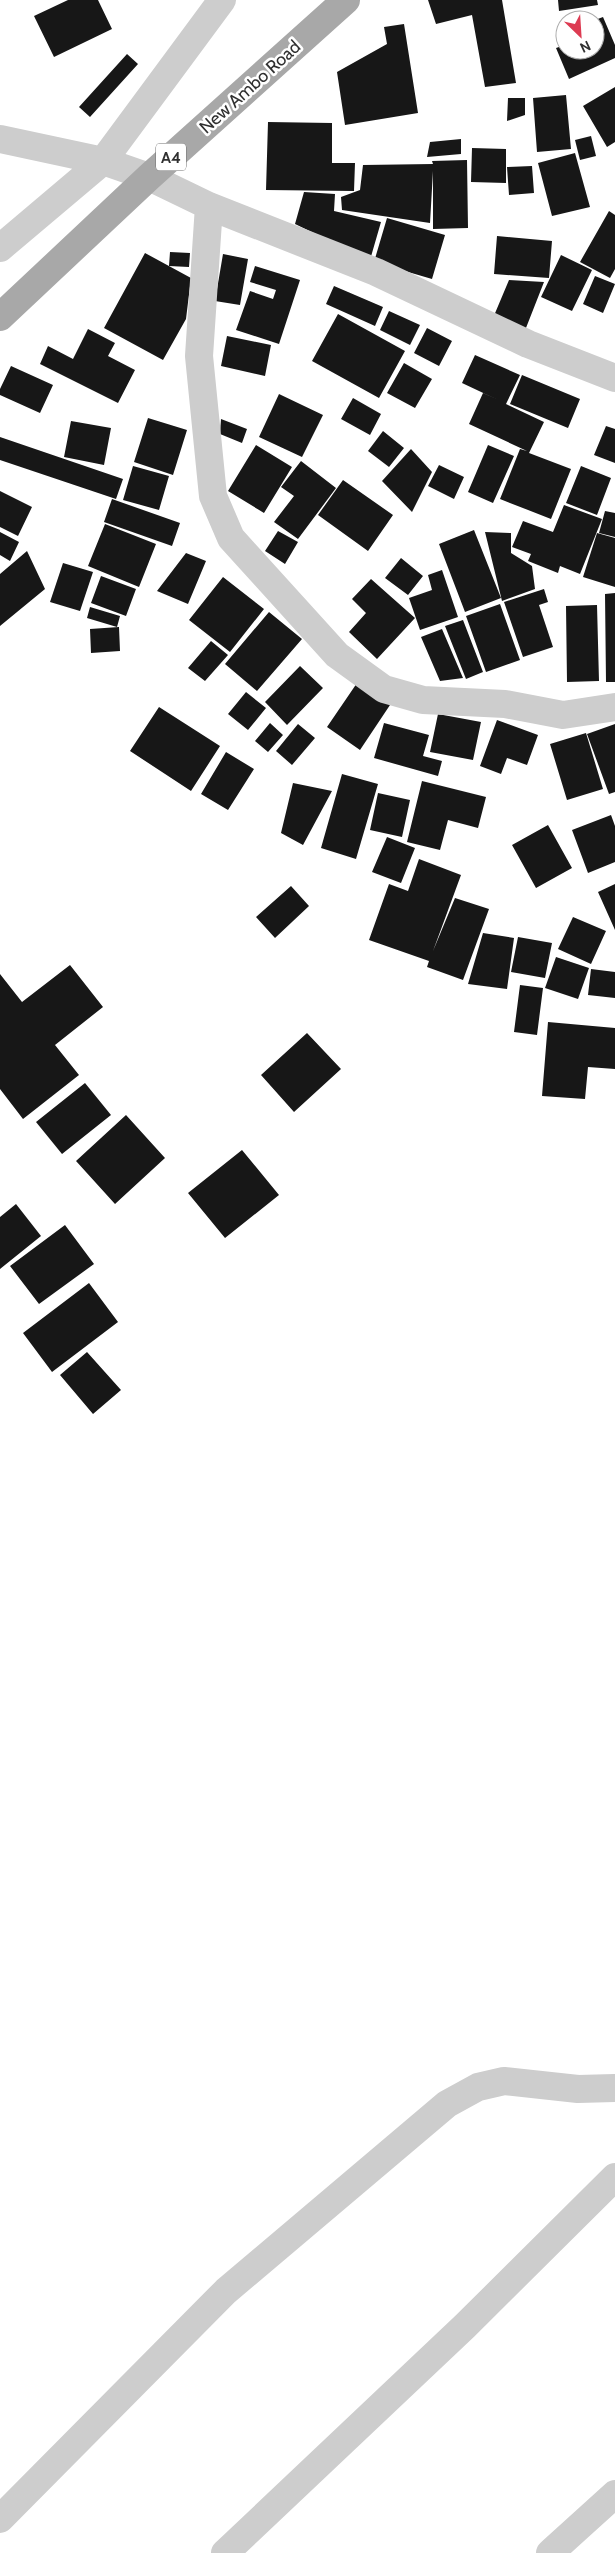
<svg xmlns="http://www.w3.org/2000/svg" width="615" height="2553" font-family="Cabin,sans-serif">
  <style>
    .building { fill: #171717 }
    .lines { fill: none; stroke-linecap: round; stroke-linejoin: round }
    .minor { stroke: #cdcdcd; stroke-width: 28 }
    .major { stroke: #a8a8a8; stroke-width: 28 }
    .labels { text-anchor: middle; dominant-baseline: central; stroke-width: 5; stroke-linejoin: round; paint-order: stroke }
    .shield { fill: #fff; stroke: #6e6e6e; stroke-width: 1 }
    .shield-label { font-size: 16px; font-weight: bold; fill: #303030 }
    .street-label { font-size: 18px; fill: #303030; stroke: #fff }
  </style>
  <rect width="100%" height="100%" fill="#fff"/>
  <path class="building" d="M68,0H98L112,29L54,57L34,16Z
    M428,0H502L516,83L485,87L472,15L436,24Z
    M558,0H597L598,5L559,11Z
    M603,17L615,45V58L569,79L556,48L565,45V50H595V20Z
    M404,24L418,113L345,125L337,72L387,44L384,27Z
    M127,54L138,64L90,117L79,107Z
    M615,87V142L607,147L583,106Z
    M566,95L571,149L537,152L533,98Z
    M508,98H525V115L507,121Z
    M268,122L332,123V163H355L354,191L266,190Z
    M591,136L596,156L580,160L575,140Z
    M461,139V154L427,157L430,142Z
    M472,148L506,149V183L471,182Z
    M575,153L590,207L552,216L538,163Z
    M467,160L468,228L433,229V171L430,223L342,210L341,197L360,190L363,165L433,164L432,161Z
    M532,166L534,193L509,195L507,167Z
    M304,192L335,194L334,211L381,222L370,260L295,224Z
    M609,211L615,215V269L610,278L580,262Z
    M387,218L445,235L432,279L374,262Z
    M497,236L552,241L549,278L494,274Z
    M170,252L190,253L189,267L169,266Z
    M145,253L191,278L186,319L163,360L104,328Z
    M223,254L248,259L240,305L215,301Z
    M561,255L592,270L572,311L541,297Z
    M255,266L300,280L279,344L236,330L250,291L273,299L276,290L250,282Z
    M595,276L615,284L603,313L583,304Z
    M509,280L544,282L524,333L493,318Z
    M334,286L383,307L375,326L326,304Z
    M389,311L420,325L410,345L380,330Z
    M338,314L405,351L379,398L312,361Z
    M427,328L452,341L439,366L414,353Z
    M88,329L115,343L108,356L135,370L118,403L40,364L48,346L73,359Z
    M227,336L271,345L265,376L221,366Z
    M475,355L520,375L506,404L544,422L529,453L571,469L551,519L500,499L520,449L527,451L469,424L483,393L496,399L462,383Z
    M404,363L432,379L415,408L387,393Z
    M11,366L53,385L40,413L0,395V389Z
    M522,375L580,399L568,428L510,404Z
    M279,394L323,415L302,457L259,437Z
    M353,398L381,414L370,435L341,419Z
    M148,418L187,430L173,475L134,462Z
    M221,419L247,429L242,443L220,434Z
    M71,421L111,428L104,465L64,457Z
    M606,426L615,429V463L594,455Z
    M383,431L404,448L389,467L368,451Z
    M0,437L123,479L116,499L0,460Z
    M256,445L292,467L264,513L228,491Z
    M488,445L514,456L493,503L468,492Z
    M411,449L432,472L412,512L382,481Z
    M301,461L336,488L298,539L274,522L294,496L281,487Z
    M439,465L464,477L454,499L428,486Z
    M133,466L169,476L159,510L123,500Z
    M581,466L611,478L597,515L566,503Z
    M343,480L393,515L368,551L318,515Z
    M0,491L32,507L18,536L0,527Z
    M112,499L180,523L172,546L104,522Z
    M564,505L602,519L580,574L560,566L558,573L528,561L531,554L512,547L523,521L553,532Z
    M605,511L615,513V537L599,533Z
    M105,524L156,544L139,587L88,566Z
    M474,530L501,598L465,612L439,544Z
    M278,531L298,542L285,564L265,551Z
    M0,532L19,542L10,561L0,555Z
    M485,532L511,533V553L532,566L535,589L502,601Z
    M597,533L615,538V587L583,577Z
    M27,551L45,589L0,626V574Z
    M186,553L206,561L188,604L157,591Z
    M401,558L423,576L408,595L385,578Z
    M63,563L93,572L80,611L50,602Z
    M442,570L458,617L420,630L409,598L432,590L428,575Z
    M101,576L136,589L126,616L91,603Z
    M223,577L264,609L230,652L189,620Z
    M371,579L415,618L377,659L349,632L366,613L352,599Z
    M544,589L548,602L539,605L553,647L523,657L504,602Z
    M615,593V682H606L605,594Z
    M500,604L520,660L486,672L466,616Z
    M597,605L599,681L567,682L566,606Z
    M90,607L120,616L117,627L87,618Z
    M269,612L302,639L257,691L225,664Z
    M463,620L483,672L466,679L445,626Z
    M119,627L120,651L91,653L90,629Z
    M442,629L463,678L440,681L421,637Z
    M211,641L228,655L205,681L188,668Z
    M300,666L323,688L287,725L265,702Z
    M357,683L390,705L360,750L327,727Z
    M246,692L266,708L248,730L228,714Z
    M159,707L220,746L191,791L130,751Z
    M438,714L481,722L473,760L430,752Z
    M497,720L538,735L527,765L507,758L501,774L480,766Z
    M270,723L283,735L268,752L255,741Z
    M384,723L429,735L423,756L442,761L438,776L374,758Z
    M298,724L315,738L292,765L276,751Z
    M615,724V792L609,794L587,734Z
    M586,733L603,789L567,800L550,744Z
    M226,752L254,769L228,810L201,794Z
    M342,774L378,784L356,859L321,848Z
    M422,781L486,797L478,828L448,820L440,850L407,842Z
    M293,783L332,791L303,845L281,833Z
    M378,793L410,800L402,837L370,830Z
    M611,815L615,826V862L588,873L572,830Z
    M548,825L572,868L536,888L512,845Z
    M387,837L415,848L401,883L372,872Z
    M419,859L461,875L433,951L455,898L489,909L463,980L427,967L429,961L369,940L389,884L408,891Z
    M615,884V930L598,892Z
    M291,886L309,906L275,938L256,917Z
    M573,917L606,931L591,964L558,949Z
    M483,933L514,938L507,989L468,984Z
    M518,937L552,943L545,978L511,972Z
    M556,957L589,968L578,999L545,988Z
    M70,965L103,1007L55,1045L79,1075L23,1119L0,1089V974L22,1002Z
    M591,969L615,972V998L588,995Z
    M520,985L543,988L537,1035L514,1032Z
    M548,1022L615,1028V1069L588,1067L585,1099L542,1096Z
    M307,1033L341,1069L294,1112L261,1075Z
    M85,1083L111,1115L62,1154L36,1122Z
    M126,1115L165,1158L115,1204L76,1161Z
    M242,1150L279,1195L225,1238L188,1193Z
    M16,1204L41,1236L0,1269V1217Z
    M65,1225L94,1264L39,1304L10,1266Z
    M89,1283L118,1322L52,1372L23,1333Z
    M87,1352L121,1390L93,1414L60,1375Z"/>
  <g class="lines">
    <path class="minor" d="M0,139L103,161L149,177L209,206L376,272L528,344L615,378
      M209,206L199,356L213,496L231,538L337,655L384,689L423,700L505,704L563,715L615,707
      M0,248L103,161L222,0
      M0,2519L226,2291L447,2104L478,2087L504,2081L578,2089L615,2088
      M225,2553L465,2326L615,2177
      M550,2553L615,2494"/>
    <path class="major" d="M0,317L149,177L346,0"/>
  </g>
  <g class="labels">
    <rect class="shield" x="156" y="143.5" width="30" height="27" rx="4"/>
    <g class="shield-label">
      <text x="171" y="157">A4</text>
    </g>
    <g class="street-label">
      <text transform="translate(250 87) rotate(-42)">New Ambo Road</text>
    </g>
  </g>
  <g transform="translate(580 35) rotate(155)"><circle r="24" fill="#ffffff" stroke="#acacac"/>
  <path d="M0-4L9 19L0 12L-9 19Z" fill="#dd3b52"/>
  <text y="-8" font-size="14" font-weight="bold" text-anchor="middle" fill="#303030">N</text>
  </g>
</svg>
